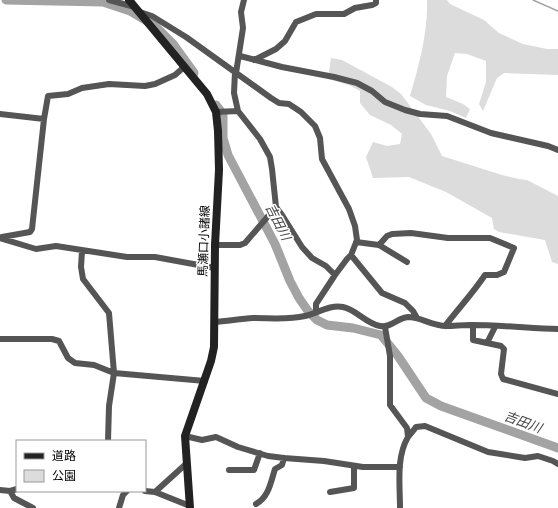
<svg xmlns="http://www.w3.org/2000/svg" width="558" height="508" font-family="Jost,'Noto Sans JP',sans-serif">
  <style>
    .green { fill: #dcdcdc }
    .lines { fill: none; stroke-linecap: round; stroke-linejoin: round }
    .stream { stroke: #a3a3a3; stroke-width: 1.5 }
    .river { stroke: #a3a3a3; stroke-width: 9 }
    .minor { stroke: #555; stroke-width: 6 }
    .secondary { stroke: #222; stroke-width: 8 }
    .labels { text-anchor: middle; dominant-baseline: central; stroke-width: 3; stroke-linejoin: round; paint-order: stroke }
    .street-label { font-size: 12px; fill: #000; stroke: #fff }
    .water-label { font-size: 13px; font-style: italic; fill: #444; stroke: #fff }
  </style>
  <rect width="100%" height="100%" fill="#fff"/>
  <path class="green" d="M427,0H447L450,4L484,20L499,33L523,44L547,49H558V75L504,73L497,78L483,111L479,104L486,82V61L467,54L455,53L447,76L446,97L463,104L470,109L466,118L450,111L426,105L410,96C419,65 428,33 427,0Z
    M331,58L342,60L392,87L401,94L431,134L442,156L502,175L519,179L527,180L558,196V264L552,262L545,240L499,232L494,229L492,218L446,192L409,177L373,178L366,157L373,142L387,146L400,144L402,134L391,125L370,115L360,103V91L349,85L328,79Z"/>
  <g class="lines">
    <path class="stream" d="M533,0L558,11"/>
    <path class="river" d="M6,0L103,2L130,11L155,26L173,44L194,73
      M216,105L223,114V138L228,155L275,244L290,281L299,298L308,311L317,320L327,325L353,328L381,335L398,356L426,398L441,406L558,448"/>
    <path class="minor" d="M109,0L135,7
      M140,12L152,16L186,37L271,98L279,103L289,104L301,112L315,126L320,138L322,159L349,209L355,226L357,240L351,255L347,259L335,275L316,304V312
      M240,56L282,67L334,77L357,83L372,91L385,102L405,110L420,114L447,116L491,133L548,146L558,150
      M254,60L276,49L285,41L296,22L316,14H344L355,8L372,5L376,3V0
      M235,72L234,93L238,111L260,139L270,157L272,169L276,207L282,215L302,247L312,258L326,266L335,275
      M236,73L243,28L241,12L244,0
      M216,112L238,111
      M0,114L44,119L48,96L68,94L82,88L109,84L145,86L155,84L175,75L184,67
      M2,237L30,232L32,229L44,119
      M0,238L36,249L56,246L127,257H155L215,268
      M356,242L379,245L387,236L392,234L411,233L448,238H490L514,248L504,272L497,275H485C473,293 458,309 445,326
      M215,245H240L245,243L276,207
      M379,245L407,262
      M82,251L81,267L83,279L109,313L114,373L109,406L108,441
      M351,255L382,293L405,303L413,311L417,318
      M214,322C227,321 240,319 253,318C271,318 288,320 305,316C316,314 330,304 343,307C357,310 365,323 380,326C391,328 397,318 408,317C421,317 432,326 446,326C454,326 462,325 470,325C499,325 529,328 558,329
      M473,325V340L501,346L504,349L501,374L503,379L558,394
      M385,327L390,356V405L407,428L408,437
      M0,339H52L59,341L68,358L75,363L94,365L114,373L205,381
      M487,343L495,327
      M185,436L202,440L216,437L238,447L268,456L284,458L324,461L363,467H400
      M229,470H254L260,453
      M0,490L10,491L17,489
      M10,491L14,498L33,508
      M145,491L155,492L190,506
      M155,492L187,463
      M330,492L354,488V466
      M256,504C269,497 271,481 275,469L282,465L284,458
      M119,508L123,495L127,491
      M400,508C400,485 396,457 408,437C411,433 414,430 416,427L425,426L488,452L525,458L538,456L553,461L558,464"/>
    <path class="secondary" d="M129,0L207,94L216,112L218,131L219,170L215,245L214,347L211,361L185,436L190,508"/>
  </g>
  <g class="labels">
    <g class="street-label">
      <text transform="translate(204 241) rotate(-88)">馬瀬口小諸線</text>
    </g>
    <g class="water-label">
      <text transform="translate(278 222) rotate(63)">吉田川</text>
      <text transform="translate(523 422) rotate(20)">吉田川</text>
    </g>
  </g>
  <rect x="16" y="440" width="130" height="52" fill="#ffffff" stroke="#999999"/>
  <rect x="24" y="453" width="20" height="6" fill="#222222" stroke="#999999"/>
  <text x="52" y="460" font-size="12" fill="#000000">道路</text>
  <rect x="24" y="470" width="20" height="12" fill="#dcdcdc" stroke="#999999"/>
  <text x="52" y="480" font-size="12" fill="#000000">公園</text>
</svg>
